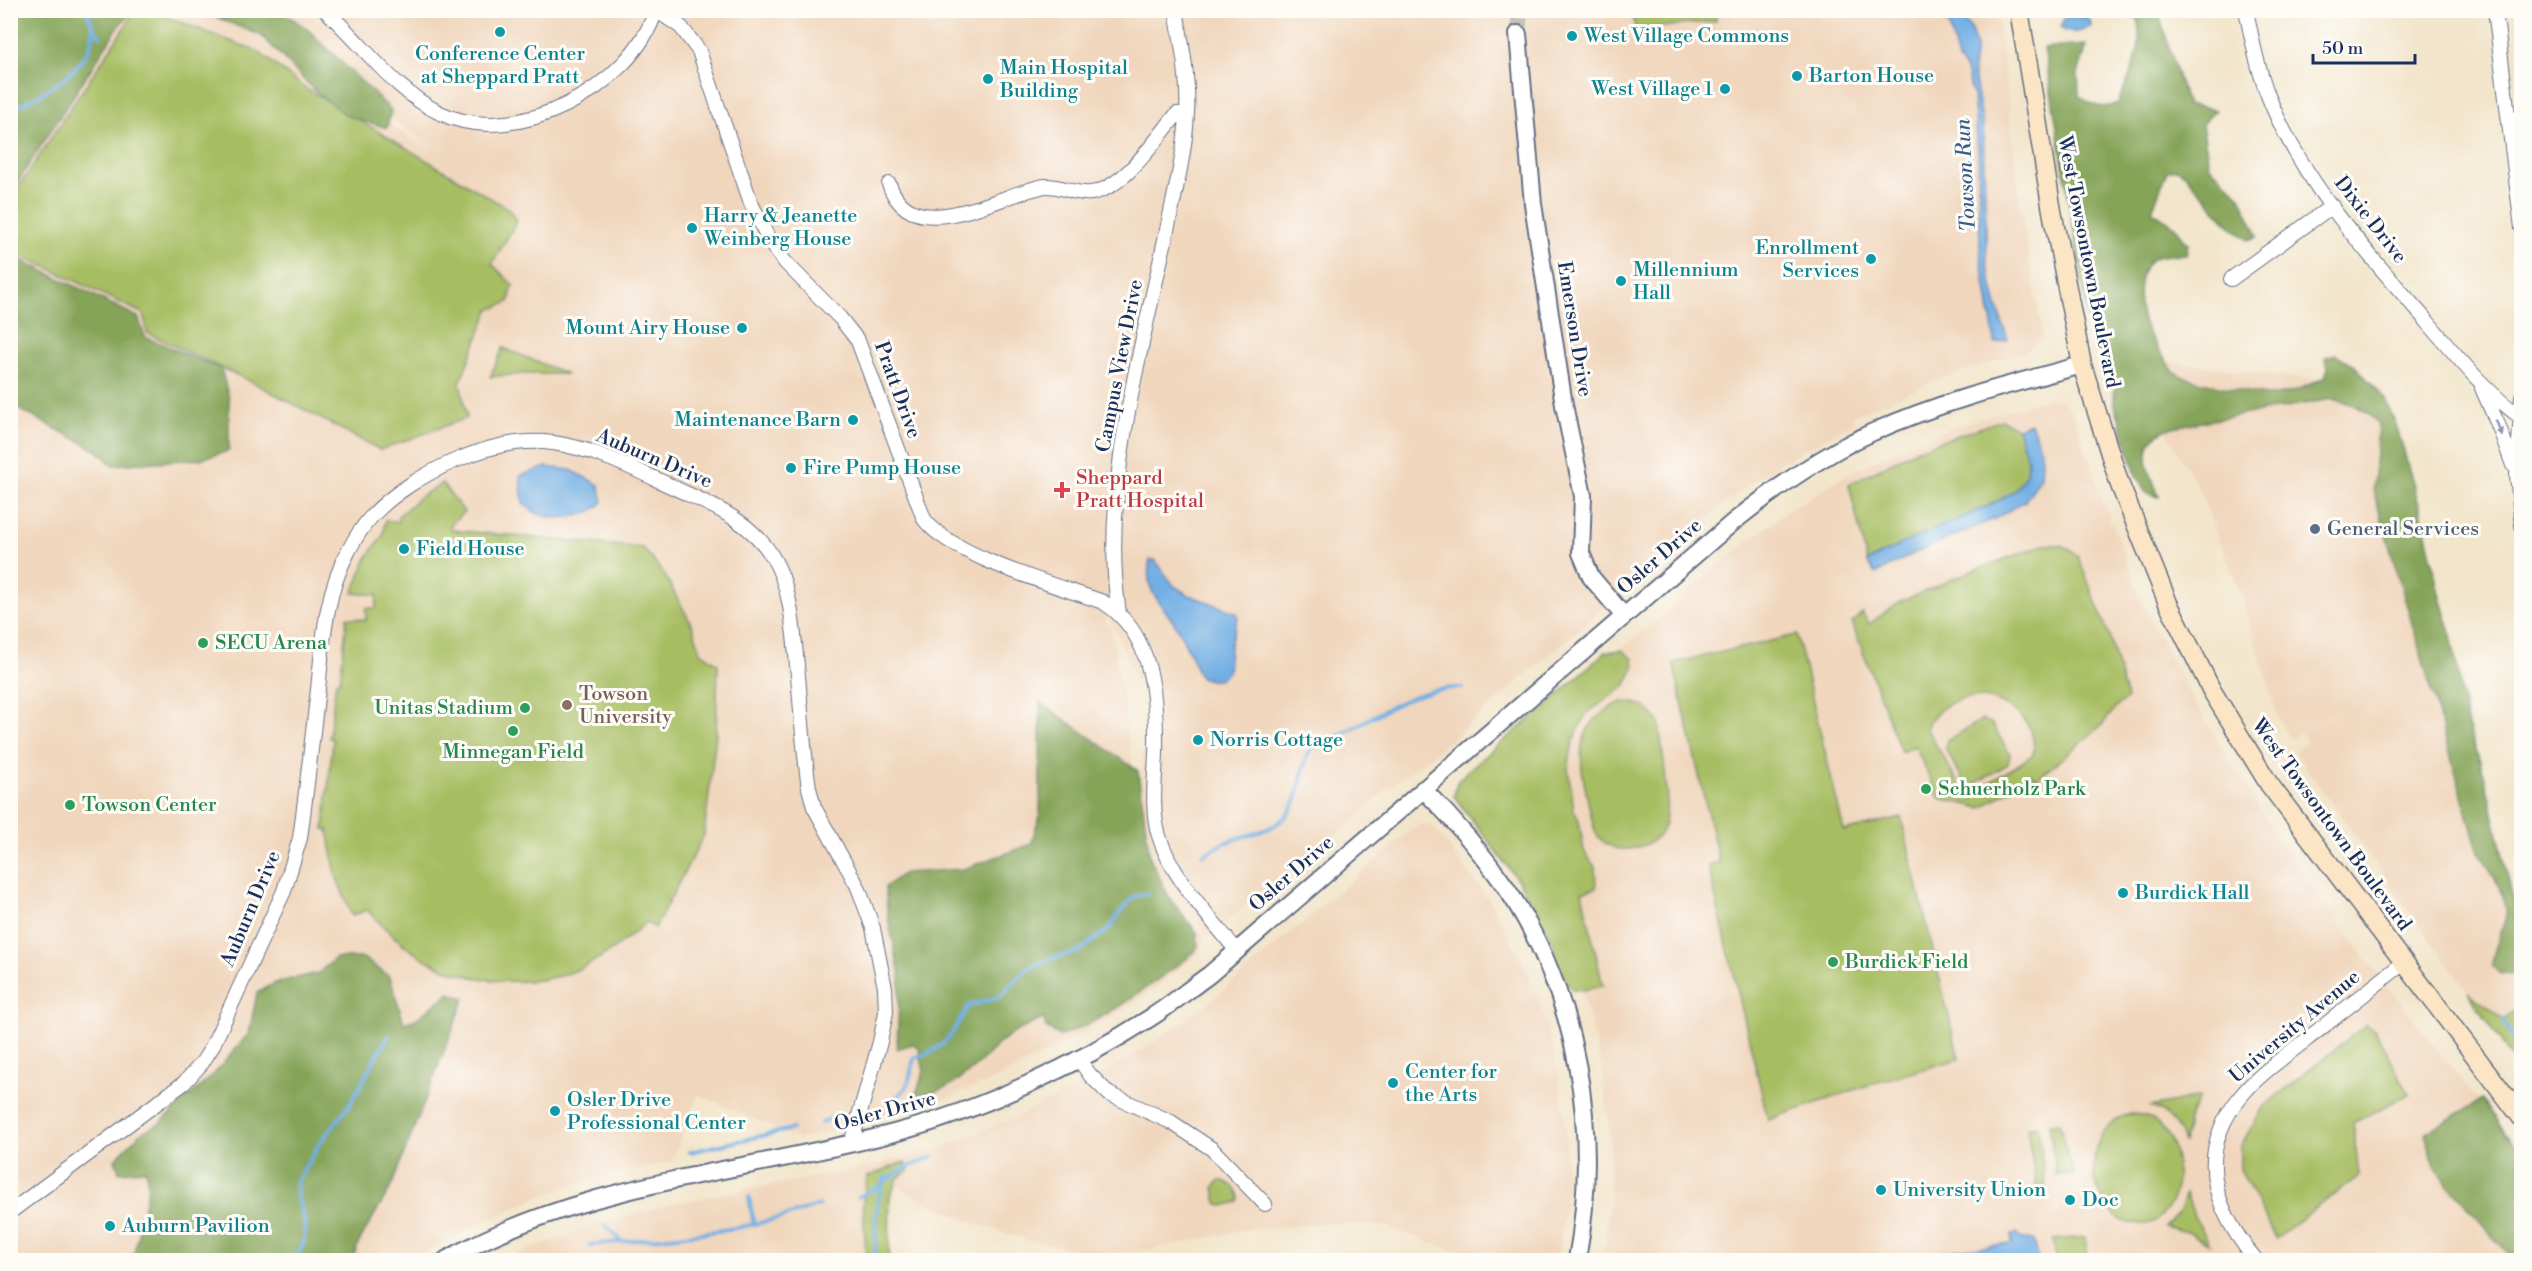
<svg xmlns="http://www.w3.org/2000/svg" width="2532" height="1271" font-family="'Libre Bodoni',serif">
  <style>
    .built { fill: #f0d6bc; fill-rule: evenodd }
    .green { fill: #a7bd62; stroke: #617660; stroke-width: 1.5; fill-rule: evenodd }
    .forest { fill: #85a458; stroke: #506a5b; stroke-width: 1.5 }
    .water { fill: #72afe4; stroke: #466fa1; stroke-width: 1.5 }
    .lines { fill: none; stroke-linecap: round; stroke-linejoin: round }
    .stream { stroke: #72afe4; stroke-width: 4 }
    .tertiary-tunnel { stroke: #c7c1b5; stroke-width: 16; stroke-dasharray: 16 8; stroke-linecap: butt }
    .minor-casing { stroke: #666f84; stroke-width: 16 }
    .tertiary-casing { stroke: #666f84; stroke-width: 20 }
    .secondary-casing { stroke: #666f84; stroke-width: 21 }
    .minor { stroke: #fff; stroke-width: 14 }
    .tertiary { stroke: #fff; stroke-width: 16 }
    .secondary { stroke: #fce5c4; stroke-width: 18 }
    .oneway { fill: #8d97ae }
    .culture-dot { fill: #0f9aa8; stroke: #fdfcf7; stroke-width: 2 }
    .health-dot { fill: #e0444e; stroke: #fdfcf7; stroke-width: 2 }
    .service-dot { fill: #5c6f8a; stroke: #fdfcf7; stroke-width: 2 }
    .leisure-dot { fill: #2e9e5b; stroke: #fdfcf7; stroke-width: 2 }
    .education-dot { fill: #8d6e63; stroke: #fdfcf7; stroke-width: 2 }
    .labels { text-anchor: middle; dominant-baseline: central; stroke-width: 6; stroke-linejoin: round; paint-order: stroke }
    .culture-label { font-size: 20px; fill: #0d838f; stroke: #fdfcf7; text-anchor: start }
    .street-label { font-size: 20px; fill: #1b2f5e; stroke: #fdfcf7 }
    .health-label { font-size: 20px; fill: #be3a42; stroke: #fdfcf7; text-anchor: start }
    .service-label { font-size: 20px; fill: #4e5e75; stroke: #fdfcf7; text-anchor: start }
    .leisure-label { font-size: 20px; fill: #27864d; stroke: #fdfcf7; text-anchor: start }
    .education-label { font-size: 20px; fill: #785e54; stroke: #fdfcf7; text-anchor: start }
    .water-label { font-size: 21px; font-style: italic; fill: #395c8d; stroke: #fdfcf7 }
  </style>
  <rect width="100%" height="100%" fill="#fdfcf7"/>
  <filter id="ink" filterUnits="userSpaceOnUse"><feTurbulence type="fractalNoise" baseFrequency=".0167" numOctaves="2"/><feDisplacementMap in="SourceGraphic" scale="12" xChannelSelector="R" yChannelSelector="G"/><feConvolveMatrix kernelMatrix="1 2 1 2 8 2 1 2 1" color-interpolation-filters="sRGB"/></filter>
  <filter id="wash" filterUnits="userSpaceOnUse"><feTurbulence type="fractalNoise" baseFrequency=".008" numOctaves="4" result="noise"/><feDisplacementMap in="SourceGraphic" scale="24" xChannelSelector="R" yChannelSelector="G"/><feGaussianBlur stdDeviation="1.35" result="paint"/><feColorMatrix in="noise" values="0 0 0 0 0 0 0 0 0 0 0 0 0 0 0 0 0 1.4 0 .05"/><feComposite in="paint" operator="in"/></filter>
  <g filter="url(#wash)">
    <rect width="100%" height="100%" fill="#f2e5cb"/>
    <path class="built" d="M10,11H1997L2023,225L2043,335L2029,350L1934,381L1853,416L1855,422L1792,456L1747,486L1705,520L1439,750L1387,789L1350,824L1207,937L1159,873L1142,814L1144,696L1109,619L1105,618L1112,631L1135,779L1128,834L1205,937L1199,954L1144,996L1087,1032L995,1079L932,1104L799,1139L698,1094L671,1162L588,1180L543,1195L474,1226L413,1260H11ZM350,85L431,148L432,149L394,128Z
      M2123,356L2383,388L2521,960V1005L2504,1020L2468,992L2294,751L2307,742L2301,732L2290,739L2278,718L2243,601L2200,491Z
      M2049,399L2061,401L2067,406L2074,416L2102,498L2146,611L2185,686L2228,759L2292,860L2366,959L2521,1155V1260H1603L1610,1198V1139L1604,1080L1591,1022L1572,966L1465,784L1733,553L1785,513L1841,478L1900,448L1962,424Z
      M1422,824L1431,826L1443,839L1491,903L1529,974L1547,1025L1559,1077L1566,1130L1567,1184L1558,1260H1481L1384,1226L1327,1223L1242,1230L1165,1247L1115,1255L1087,1252L1031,1241L976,1224L924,1201L876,1173V1260H501L592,1226L675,1203L865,1168L945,1146L1024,1113L1101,1075L1156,1041L1207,1004L1416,826Z"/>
    <path class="green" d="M135,11H151L257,51L305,88L509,209L517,221L492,264L513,285L509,302L489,310L460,382L467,418L380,450L254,383L147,333L144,314L11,250L10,200Z
      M1633,11H1715L1716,21L1635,30Z
      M503,348L567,374H523L490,377Z
      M2002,420L2018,428L2028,462L2027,473L2015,491L1990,505L1910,540L1867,562L1849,484L1918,449Z
      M442,483L464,512L451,524V530L643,548L664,574L692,625L701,652L718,664L716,734L704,835L655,928L646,922C628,939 609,954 587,965C535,992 462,984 415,953C397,941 382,925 367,910L352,916L336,876L328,830L324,829L333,739L329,738L336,681H340L347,617L366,620V608H376L377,595L353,593L367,558L383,535L385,520L399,522L397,517L421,496Z
      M2044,545C2059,544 2069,544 2078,557L2109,635L2127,699L2118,705L2102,725L2037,779L2033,775L1981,808L1939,798L1915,746L1901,752L1852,623L1862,613L1869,624L1900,602L1969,572ZM1972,697C2003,697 2039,719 2033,755L1976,791L1974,799L1969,801L1961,797V787L1926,728C1935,709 1952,700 1972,697Z
      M1797,635L1844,831L1901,817L1959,1059L1874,1083L1768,1120L1708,865L1719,862L1673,663Z
      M1622,650L1633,659L1634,668L1625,686L1586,714L1573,741L1570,757L1568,769L1574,810L1579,821L1584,851L1595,867L1596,888L1582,892L1603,986L1583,990L1572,989C1562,978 1554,960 1554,945L1520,883L1454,796L1457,782L1466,772L1550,702L1605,652Z
      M1622,702C1640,702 1649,707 1659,722C1662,754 1670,790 1665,822C1663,834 1655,841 1644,845C1631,850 1617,852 1605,843C1593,835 1592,819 1589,806C1579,761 1570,724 1622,702Z
      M1982,720L1991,723L2010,754L2008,764L1975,784L1969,781L1964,782L1945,748L1947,740Z
      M2468,992L2504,1020L2521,1005V1072Z
      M2366,1025L2375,1030L2409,1094L2353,1123L2359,1176L2276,1238L2240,1169V1148L2264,1106Z
      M2199,1097L2188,1120L2184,1144C2181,1128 2167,1112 2151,1107Z
      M2129,1114C2193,1111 2192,1234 2133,1224C2119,1221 2109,1211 2102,1198C2086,1170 2093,1123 2129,1114Z
      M2059,1123L2074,1174L2056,1175L2049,1124Z
      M2038,1126L2047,1196L2038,1197L2027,1128Z
      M904,1162L909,1170L898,1178L890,1197L889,1260H866L863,1201L867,1177Z
      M1219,1181C1228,1180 1239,1190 1239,1199L1237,1202L1223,1206L1217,1203L1214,1187Z
      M2186,1193L2194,1216L2210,1244L2187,1232L2165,1226L2180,1211Z
      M2085,1237L2088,1260H2055L2053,1240Z"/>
    <path class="forest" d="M11,10L133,11L120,24L11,192Z
      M201,11H281L305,27L391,110L387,128L348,116L316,92L262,36Z
      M2135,11H2158L2187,105L2216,110L2202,124L2209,165L2240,196L2258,236L2248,240L2230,226L2186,175L2177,169L2167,171L2152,211L2174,225L2188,244L2186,254C2177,255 2162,254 2154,258C2136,267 2138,301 2142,317C2144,328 2169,370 2179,375C2192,381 2264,397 2277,395C2294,393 2310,385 2325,377L2328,367L2325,357L2336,354L2355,366L2383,396L2396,424L2422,515L2440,598L2450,629L2467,722L2484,774L2511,891L2521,916V966L2510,975L2499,973L2492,965C2493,947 2503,932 2506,915C2508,898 2487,864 2478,850L2373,490L2378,424C2366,408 2351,403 2332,399L2173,427C2133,440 2148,467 2159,497L2145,492L2136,475L2114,402L2115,381L2106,350L2089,325L2044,48L2087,45L2078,74L2079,96C2092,105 2103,111 2118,103C2131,70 2147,47 2135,11Z
      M11,255L138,317L145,337L221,369L229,398V451L200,459L112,465L98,451L11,405Z
      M1040,702L1138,771L1150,857L1170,899L1197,933L1198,946L1189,957C1148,986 1108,1019 1060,1036L1046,1028L1044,1018C1031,1025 1013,1031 1002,1041C976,1064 954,1095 916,1094L924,1071L919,1048L913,1044L897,1049L900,975L888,918L885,887L904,873L964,869L1031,844L1040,815Z
      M336,958H363L390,977L404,1023L416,1019L449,993L465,998L391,1187L361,1238L352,1260H125L134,1254L148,1187L146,1170L119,1172L115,1159L142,1132L159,1124L214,1074L249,1033L257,993L275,983L318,973Z
      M2481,1100L2521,1153V1260H2513L2436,1170L2425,1133Z"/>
    <path class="water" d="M1939,11H1960L1971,29L1976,47L1973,69L1983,125L1987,263L1996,303L2008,340L1995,343L1980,250L1978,150L1973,96L1966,70L1958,60L1949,25Z
      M2067,17H2087L2090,20L2091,26C2081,32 2071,36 2061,28L2063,20Z
      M2031,423L2041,451L2042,462L2041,477L2025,501L1996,518L1915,553L1875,574L1867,562L1910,540L1990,505L2015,491L2027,473L2028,462L2018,428Z
      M546,467L571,470L599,485L603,502C589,518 558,521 538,514C533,512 528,506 523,503L520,476Z
      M1150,560H1155L1174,586L1189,595L1237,613L1238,617L1230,645L1228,672L1219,680H1211L1200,677C1192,660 1186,642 1176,626C1161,601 1143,593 1150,560Z
      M2018,1234L2019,1238L2034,1240L2039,1260H1911L1956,1250L2012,1244V1235Z"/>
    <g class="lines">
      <path class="stream" d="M93,28L100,36
        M10,110C40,96 95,68 93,28C93,23 88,16 87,10
        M1203,855C1210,851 1217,847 1224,843C1249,833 1282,832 1294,804C1303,785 1300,764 1313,747C1363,729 1406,686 1462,688
        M2503,1020L2522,1057
        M892,1100C911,1089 909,1078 914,1058C948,1048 951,1035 968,1006L999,997L1028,968L1052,958L1078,952L1110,928L1121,911L1135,896L1147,894
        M821,1123L841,1114
        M690,1152L792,1129
        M884,1182L906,1168L933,1157
        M749,1197L754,1225
        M858,1197L882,1185
        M605,1225L621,1241
        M590,1245C668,1236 745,1234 819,1205
        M295,1260L304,1242L305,1224L297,1194V1181L320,1143L350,1104L388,1036
        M875,1260L876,1217L879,1195L885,1177"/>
    </g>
  </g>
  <g filter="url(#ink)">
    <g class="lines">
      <path class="tertiary-tunnel" d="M1518,34L1520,10"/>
      <g class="minor-casing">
        <path id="minor" d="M325,10C363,44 394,91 440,113C516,150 632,87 656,10L681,27L699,51L751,203L771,244L785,262L840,318L858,341L924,519C950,556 1058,586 1103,602C1154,633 1157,699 1156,754C1155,781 1151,810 1159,836C1173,880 1208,914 1236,950
          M2246,10C2252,40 2258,70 2269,98C2303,183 2367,253 2426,320C2456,355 2484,391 2522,418
          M2495,10L2522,228
          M889,184C912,250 1000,194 1045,186C1061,185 1076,195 1091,193C1125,188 1156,139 1177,114L1187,113
          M2231,279L2332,206
          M2482,388L2499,427L2513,465
          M2522,396L2517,475L2522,526
          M1119,613C1100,493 1141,353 1166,235C1174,196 1185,155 1187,114C1189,80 1182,45 1176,10
          M1078,1058L1090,1075L1109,1094L1171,1122L1212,1149L1265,1204
          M10,1212L184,1083L202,1063L212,1047L284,891L300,838C307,788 312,739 318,689C323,642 325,593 349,550C355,538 363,526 372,516C410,475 495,434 553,443C597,449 636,470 677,489C713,506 751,521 772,556C792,589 793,628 797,665C801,706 803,748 809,788L814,807L858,887L873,928L885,988L886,1012L880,1042L851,1144
          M2256,1260C2214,1210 2194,1153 2241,1096C2259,1074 2284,1057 2306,1040C2339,1014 2371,989 2403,963"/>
      </g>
      <g class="tertiary-casing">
        <path id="tertiary" d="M1518,34L1533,204L1564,405L1583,496L1581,553L1591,577L1624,616
          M1423,789C1453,819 1480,850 1505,886C1579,995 1600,1132 1577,1260
          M446,1260C584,1181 744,1173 894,1133C979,1111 1077,1065 1150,1018C1171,1005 1189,989 1209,975L1732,523C1776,488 1822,455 1873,432C1940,402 2011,384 2082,365"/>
      </g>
      <g class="secondary-casing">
        <path id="secondary" d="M2019,10L2052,211L2082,365L2120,485L2168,603L2212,691L2269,784L2522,1118"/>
      </g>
      <use href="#minor" class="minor"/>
      <use href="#tertiary" class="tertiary"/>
      <use href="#secondary" class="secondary"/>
    </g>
    <defs><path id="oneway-solid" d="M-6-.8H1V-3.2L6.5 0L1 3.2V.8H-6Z" transform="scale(1.5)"/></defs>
    <use class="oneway" href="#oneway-solid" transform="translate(2499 428) rotate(68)"/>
  </g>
  <g class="culture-dot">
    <circle cx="500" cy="32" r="6"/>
    <circle cx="1572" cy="36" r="6"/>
    <circle cx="1797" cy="76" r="6"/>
    <circle cx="988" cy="79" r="6"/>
    <circle cx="1725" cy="89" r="6"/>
    <circle cx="692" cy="228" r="6"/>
    <circle cx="1871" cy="259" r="6"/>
    <circle cx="1621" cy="281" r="6"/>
    <circle cx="742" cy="328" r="6"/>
    <circle cx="853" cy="420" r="6"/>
    <circle cx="791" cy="468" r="6"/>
    <circle cx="404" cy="549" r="6"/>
    <circle cx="1198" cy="740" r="6"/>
    <circle cx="2123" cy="893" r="6"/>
    <circle cx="1393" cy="1083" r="6"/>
    <circle cx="555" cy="1111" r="6"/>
    <circle cx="1881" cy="1190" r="6"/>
    <circle cx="2070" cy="1200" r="6"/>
    <circle cx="110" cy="1226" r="6"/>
  </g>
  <path class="health-dot" d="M1059 481h6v6h6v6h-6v6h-6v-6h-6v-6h6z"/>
  <circle class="service-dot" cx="2315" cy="529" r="6"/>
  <g class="leisure-dot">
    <circle cx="203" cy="643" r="6"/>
    <circle cx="525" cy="708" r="6"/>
    <circle cx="513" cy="731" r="6"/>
    <circle cx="1926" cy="789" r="6"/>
    <circle cx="70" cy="805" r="6"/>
    <circle cx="1833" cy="962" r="6"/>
  </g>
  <circle class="education-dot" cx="567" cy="705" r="6"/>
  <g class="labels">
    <g class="culture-label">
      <text x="1584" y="36">West Village Commons</text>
      <text x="500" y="54" text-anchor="middle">Conference Center<tspan x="500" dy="23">at Sheppard Pratt</tspan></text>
      <text x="1000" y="68">Main Hospital<tspan x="1000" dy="23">Building</tspan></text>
      <text x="1809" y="76">Barton House</text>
      <text x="1713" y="89" text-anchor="end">West Village 1</text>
      <text x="704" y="216">Harry &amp; Jeanette<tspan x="704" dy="23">Weinberg House</tspan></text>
      <text x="1859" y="248" text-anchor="end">Enrollment<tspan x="1859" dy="23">Services</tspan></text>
      <text x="1633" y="270">Millennium<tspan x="1633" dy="23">Hall</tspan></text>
      <text x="730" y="328" text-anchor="end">Mount Airy House</text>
      <text x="841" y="420" text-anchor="end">Maintenance Barn</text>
      <text x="803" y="468">Fire Pump House</text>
      <text x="416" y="549">Field House</text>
      <text x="1210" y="740">Norris Cottage</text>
      <text x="2135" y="893">Burdick Hall</text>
      <text x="1405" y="1072">Center for<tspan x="1405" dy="23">the Arts</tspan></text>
      <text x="567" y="1100">Osler Drive<tspan x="567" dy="23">Professional Center</tspan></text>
      <text x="1893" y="1190">University Union</text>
      <text x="2082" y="1200">Doc</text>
      <text x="122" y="1226">Auburn Pavilion</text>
    </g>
    <g class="street-label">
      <text transform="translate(2370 220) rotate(52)">Dixie Drive</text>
      <text transform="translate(2088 262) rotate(79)">West Towsontown Boulevard</text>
      <text transform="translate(1574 329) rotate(81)">Emerson Drive</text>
      <text transform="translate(1120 366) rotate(-79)">Campus View Drive</text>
      <text transform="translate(897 390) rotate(70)">Pratt Drive</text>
      <text transform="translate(654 459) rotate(23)">Auburn Drive</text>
      <text transform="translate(1660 557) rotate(-41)">Osler Drive</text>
      <text transform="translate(2331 825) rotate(54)">West Towsontown Boulevard</text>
      <text transform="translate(1292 874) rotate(-41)">Osler Drive</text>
      <text transform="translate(251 909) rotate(-67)">Auburn Drive</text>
      <text transform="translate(2295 1027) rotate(-40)">University Avenue</text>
      <text transform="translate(885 1112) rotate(-15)">Osler Drive</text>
    </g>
    <g class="health-label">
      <text x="1076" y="478">Sheppard<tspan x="1076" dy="23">Pratt Hospital</tspan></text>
    </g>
    <g class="service-label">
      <text x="2327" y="529">General Services</text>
    </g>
    <g class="leisure-label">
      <text x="215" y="643">SECU Arena</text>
      <text x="513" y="708" text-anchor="end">Unitas Stadium</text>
      <text x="513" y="752" text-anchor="middle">Minnegan Field</text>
      <text x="1938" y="789">Schuerholz Park</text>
      <text x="82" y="805">Towson Center</text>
      <text x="1845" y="962">Burdick Field</text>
    </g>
    <g class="education-label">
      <text x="579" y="694">Towson<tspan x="579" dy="23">University</tspan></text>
    </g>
    <g class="water-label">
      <text transform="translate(1966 175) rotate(-93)">Towson Run</text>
    </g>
  </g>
  <rect width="2532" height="1271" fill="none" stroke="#fdfcf7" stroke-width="36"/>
  <path d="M2313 54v9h102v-9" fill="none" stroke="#1b2f5e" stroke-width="3"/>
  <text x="2322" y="54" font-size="18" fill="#1b2f5e" stroke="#fdfcf7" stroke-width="4.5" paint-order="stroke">50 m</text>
</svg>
